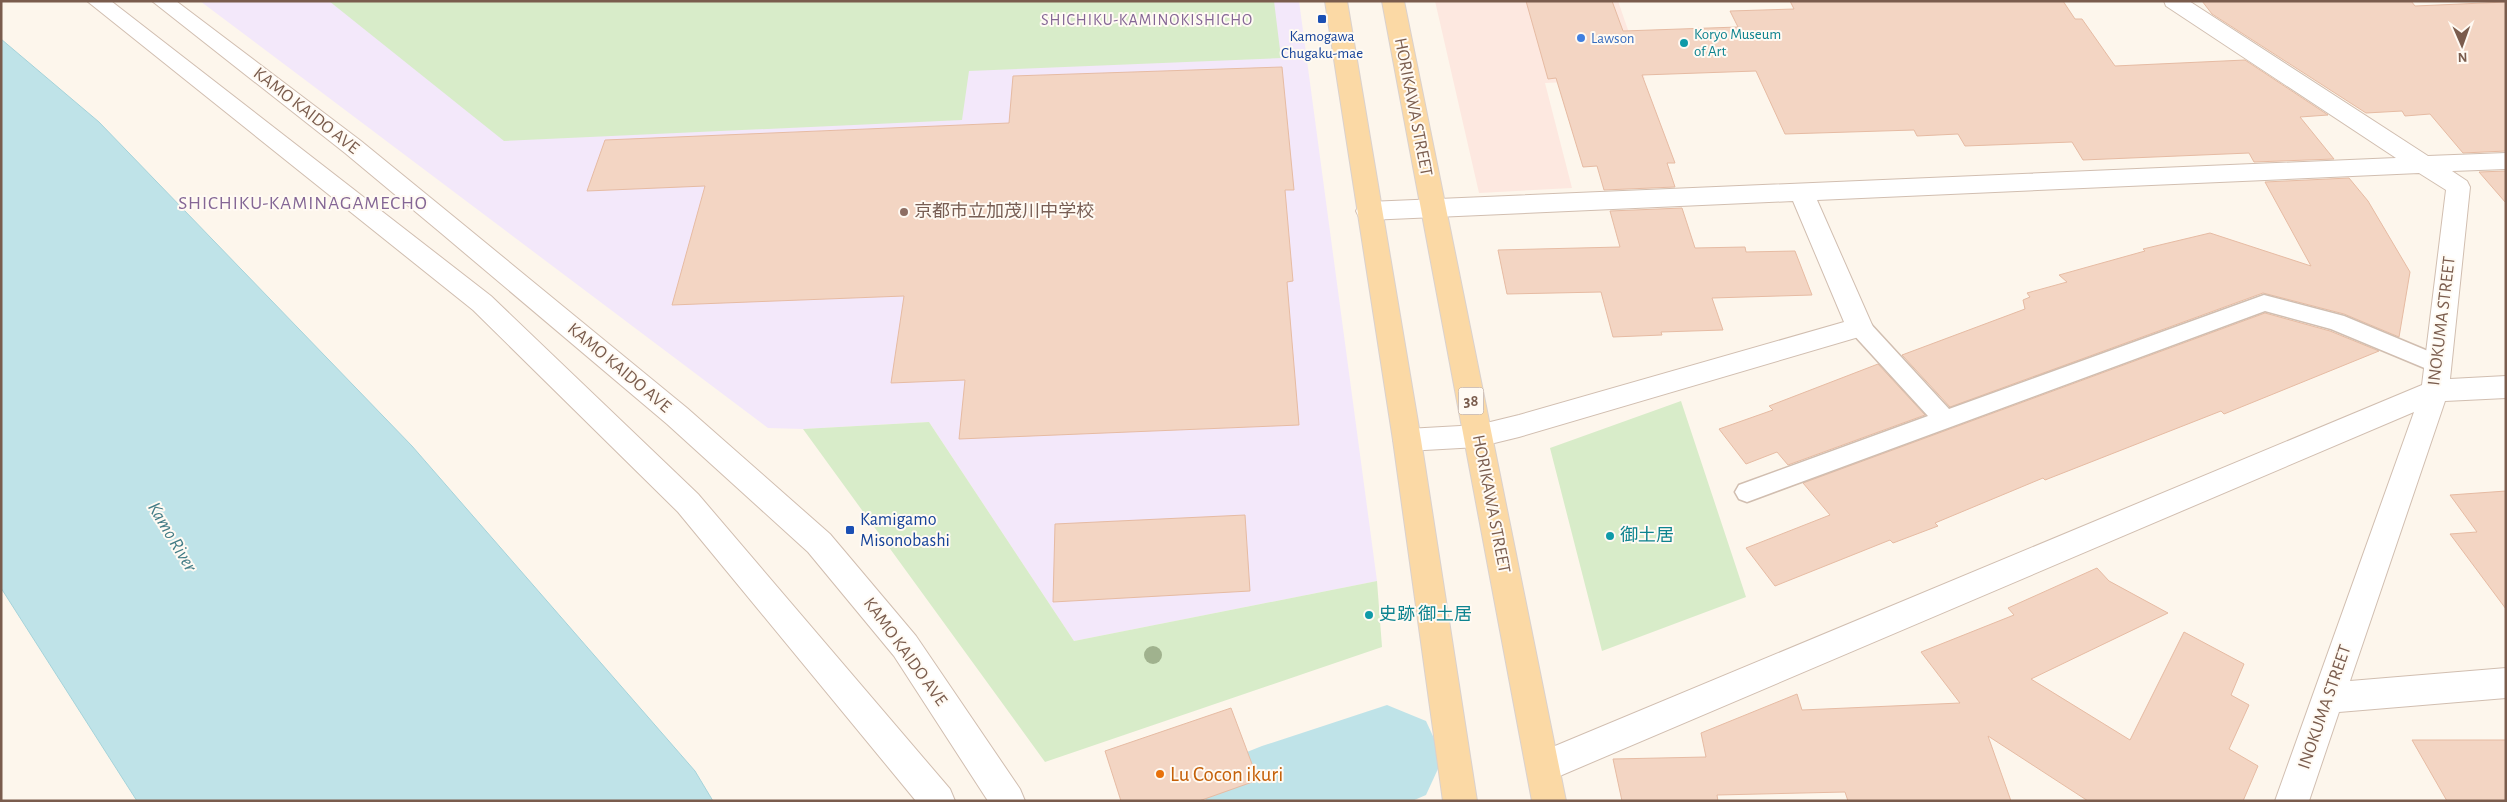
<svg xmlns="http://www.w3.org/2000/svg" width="2507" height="802" font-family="'Alegreya Sans','Noto Sans JP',sans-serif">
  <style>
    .commercial { fill: #fde8e0 }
    .education { fill: #f3e8fa }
    .green { fill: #d8ecc9 }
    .water { fill: #bfe3e8; stroke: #a5d3da }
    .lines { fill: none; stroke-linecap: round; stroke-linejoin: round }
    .river { fill: #bfe3e8; fill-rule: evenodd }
    .building { fill: #f3d5c3; stroke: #e6bba3 }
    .service-casing { stroke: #d1beb0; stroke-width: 3 }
    .minor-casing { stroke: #d1beb0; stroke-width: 2 }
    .tertiary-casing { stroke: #d1beb0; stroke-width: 2 }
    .primary-casing { stroke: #dad1cd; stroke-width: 2 }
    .service { fill: #fff; fill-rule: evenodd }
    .minor { fill: #fff; fill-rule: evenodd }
    .tertiary { fill: #fff; fill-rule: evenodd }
    .primary { fill: #fbd9a5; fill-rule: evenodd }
    .tree { fill: #a0b28e }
    .transit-dot { fill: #1a4fb4; stroke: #fffaf3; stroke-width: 2 }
    .shop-dot { fill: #3f7fe0; stroke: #fffaf3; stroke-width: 2 }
    .culture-dot { fill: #0f9aa8; stroke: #fffaf3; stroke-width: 2 }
    .education-dot { fill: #8d6e63; stroke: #fffaf3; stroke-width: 2 }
    .food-dot { fill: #e8710a; stroke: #fffaf3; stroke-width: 2 }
    .labels { text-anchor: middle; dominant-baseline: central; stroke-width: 4; stroke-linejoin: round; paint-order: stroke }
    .far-culture-label { font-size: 15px; fill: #0d838f; stroke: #fffaf3; text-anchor: start }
    .far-transit-label { font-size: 15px; fill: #164399; stroke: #fffaf3 }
    .far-shop-label { font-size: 15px; fill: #366cbe; stroke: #fffaf3; text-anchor: start }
    .far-neighbourhood-label { font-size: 16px; letter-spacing: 1px; fill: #846695; stroke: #fffaf3 }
    .shield { fill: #fffaf3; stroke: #a28b7f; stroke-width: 1 }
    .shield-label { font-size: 16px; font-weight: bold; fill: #7a5c4d }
    .street-label { font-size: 18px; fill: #7a5c4d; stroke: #fffaf3 }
    .education-label { font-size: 18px; fill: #785e54; stroke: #fffaf3; text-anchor: start }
    .transit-label { font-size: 18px; fill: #164399; stroke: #fffaf3; text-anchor: start }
    .culture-label { font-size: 18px; fill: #0d838f; stroke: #fffaf3; text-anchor: start }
    .neighbourhood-label { font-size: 19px; letter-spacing: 1px; fill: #846695; stroke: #fffaf3 }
    .water-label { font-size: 19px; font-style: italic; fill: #437c86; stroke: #fffaf3 }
    .near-food-label { font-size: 21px; fill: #c56008; stroke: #fffaf3; text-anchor: start }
  </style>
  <rect width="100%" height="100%" fill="#fdf6ec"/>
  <path class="commercial" d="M1435,1H1618L1645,79L1545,83L1572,188L1479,193Z"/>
  <path class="education" d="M200,1H1299L1377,581L1074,641L929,422L803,429L768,428Z"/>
  <path class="green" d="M329,1H1274L1281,58L969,71L962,120L504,141Z
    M1681,401L1746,597L1602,651L1550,448Z
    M929,422L1074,641L1377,581L1382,647L1045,762L803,429Z"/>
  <path class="water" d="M1,39L99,122L412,446L695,771L713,801H137L1,588Z"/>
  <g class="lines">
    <path class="river" d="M1387,705L1426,721L1443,758L1426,795L1412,801H1205L1222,762L1262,746Z"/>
  </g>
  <path class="building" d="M1526,1H1612L1623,31L1738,27L1730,11L1794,9L1790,1H2063L2075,19H2082L2115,66L2245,60L2328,115L2300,117L2334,159L2254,162L2249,153L2083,160L2072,142L1965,146L1958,134L1917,136L1914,130L1785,134L1756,71L1642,75L1675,163H1667L1675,187L1604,190L1597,166L1583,167L1556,78L1548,79Z
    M2202,1H2411L2415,6L2506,2V151L2463,153L2430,114L2405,116L2402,111L2366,113L2212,14Z
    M1282,67L1294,190H1285L1293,281L1287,282L1299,425L959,439L965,380L891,383L904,296L672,305L705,186L587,191L605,140L1009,123L1013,76Z
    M2506,171V203L2479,172Z
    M2349,178L2368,201L2410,272L2399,337L2344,314L2263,293L1950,407L1902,355L2025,309L2023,300L2030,297L2027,293L2067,282L2059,275L2145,251L2143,249L2210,233L2311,266L2265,182Z
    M1682,208L1695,248L1745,247L1746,252L1795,251L1812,295L1712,298L1723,330L1661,332L1662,335L1613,337L1601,292L1507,294L1498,250L1620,247L1610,211Z
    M2265,313L2330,331L2379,351L2224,414L2221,411L2045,480L2043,478L1935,523L1938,526L1893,543L1890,540L1775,586L1746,548L1830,515L1803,483Z
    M1878,364L1925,415L1788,465L1777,452L1746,464L1719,429L1773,410L1769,406Z
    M2506,491V609L2450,534L2477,532L2450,495Z
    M1245,515L1250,591L1053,602L1055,524Z
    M2097,568L2109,581L2168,613L2031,679L2130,740L2184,632L2244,664L2231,695L2249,705L2229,749L2258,766L2243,801H2088L1988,736L2011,801H1848L1845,792L1717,795L1718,801H1622L1613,759L1706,757L1701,733L1797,694L1802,710L1960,703L1921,652L2014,615L2008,608Z
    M1231,708L1258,780L1199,801H1121L1105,751Z
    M2412,740H2506V801H2447Z"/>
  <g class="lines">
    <g class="service-casing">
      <path id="service" d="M2264,295L2344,316L2447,359L2450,365L2447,371L2439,374L2331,329L2265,311L1747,502L1739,499L1735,492L1739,485L1928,416L1852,333L1849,327L1852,321L1860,319L1868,321L1949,409Z"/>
    </g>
    <g class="minor-casing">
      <path id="minor" d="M2164,1H2189L2428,156L2506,153V169L2452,171L2467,181L2470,187L2450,379L2506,376V398L2445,401L2350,681L2506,668V698L2339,712L2309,801H2275L2414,412L1555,778L1543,783L1531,778L1526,767L1531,756L2422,385L2446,190L2419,173L1817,200L1873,327L1869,334L1519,437L1478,447L1407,451L1397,448L1393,440L1397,432L1407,429L1478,425L1519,415L1844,322L1793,201L1368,220L1359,217L1356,211L1359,205L1368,202L2396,158L2166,6Z"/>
    </g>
    <g class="tertiary-casing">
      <path id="tertiary" d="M87,1H111L491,296L698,494L950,789L955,801H916L678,512L473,310Z
        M152,1H176L361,141L459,221L687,408L830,534L916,636L1020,789L1025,801H988L894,656L808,552L667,424L441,233L345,153Z"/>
    </g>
    <g class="primary-casing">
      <path id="primary" d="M1325,1H1347L1421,440L1477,801H1443L1393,440Z
        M1382,1H1404L1566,801H1532Z"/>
    </g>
    <use href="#service" class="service"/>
    <use href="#minor" class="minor"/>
    <use href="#tertiary" class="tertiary"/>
    <use href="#primary" class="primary"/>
  </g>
  <circle class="tree" cx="1153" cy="655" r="9"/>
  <g class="transit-dot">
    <rect x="1317" y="14" width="10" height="10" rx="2.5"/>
    <rect x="845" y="525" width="10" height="10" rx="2.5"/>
  </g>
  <circle class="shop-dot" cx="1581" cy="38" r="5"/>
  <g class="culture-dot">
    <circle cx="1684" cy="43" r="5"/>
    <circle cx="1610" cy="536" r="5"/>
    <circle cx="1369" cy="615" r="5"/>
  </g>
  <circle class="education-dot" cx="904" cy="212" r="5"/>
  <circle class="food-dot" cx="1160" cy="774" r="5"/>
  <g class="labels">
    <g class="far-culture-label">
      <text x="1694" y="34">Koryo Museum<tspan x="1694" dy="17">of Art</tspan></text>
    </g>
    <g class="far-transit-label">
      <text x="1322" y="36">Kamogawa<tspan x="1322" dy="17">Chugaku-mae</tspan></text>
    </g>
    <g class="far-shop-label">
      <text x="1591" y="38">Lawson</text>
    </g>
    <g class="far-neighbourhood-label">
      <text x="1147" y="20">SHICHIKU-KAMINOKISHICHO</text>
    </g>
    <rect class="shield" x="1458.5" y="387.5" width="25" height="27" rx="4"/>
    <g class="shield-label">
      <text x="1471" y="401">38</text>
    </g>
    <g class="street-label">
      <text transform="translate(1413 107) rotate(79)">HORIKAWA STREET</text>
      <text transform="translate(306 111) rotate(38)">KAMO KAIDO AVE</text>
      <text transform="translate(2442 321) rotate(-83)">INOKUMA STREET</text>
      <text transform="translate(619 368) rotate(40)">KAMO KAIDO AVE</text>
      <text transform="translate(1491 504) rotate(79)">HORIKAWA STREET</text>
      <text transform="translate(905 652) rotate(54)">KAMO KAIDO AVE</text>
      <text transform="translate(2325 707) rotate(-71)">INOKUMA STREET</text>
    </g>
    <g class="education-label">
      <text x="914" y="212">京都市立加茂川中学校</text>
    </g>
    <g class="transit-label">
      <text x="860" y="520">Kamigamo<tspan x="860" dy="21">Misonobashi</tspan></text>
    </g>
    <g class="culture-label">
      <text x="1620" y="536">御土居</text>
      <text x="1379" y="615">史跡 御土居</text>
    </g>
    <g class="neighbourhood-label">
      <text x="303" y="203">SHICHIKU-KAMINAGAMECHO</text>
    </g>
    <g class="water-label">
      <text transform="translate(172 537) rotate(59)">Kamo River</text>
    </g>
    <g class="near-food-label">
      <text x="1170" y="774">Lu Cocon ikuri</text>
    </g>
  </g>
  <rect width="2507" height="802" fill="none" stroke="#7a5c4d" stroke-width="5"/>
  <g transform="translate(2462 45) rotate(178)" stroke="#fffaf3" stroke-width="4" paint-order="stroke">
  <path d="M0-4L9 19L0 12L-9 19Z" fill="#7a5c4d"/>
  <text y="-8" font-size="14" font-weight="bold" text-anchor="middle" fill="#7a5c4d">N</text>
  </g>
</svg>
